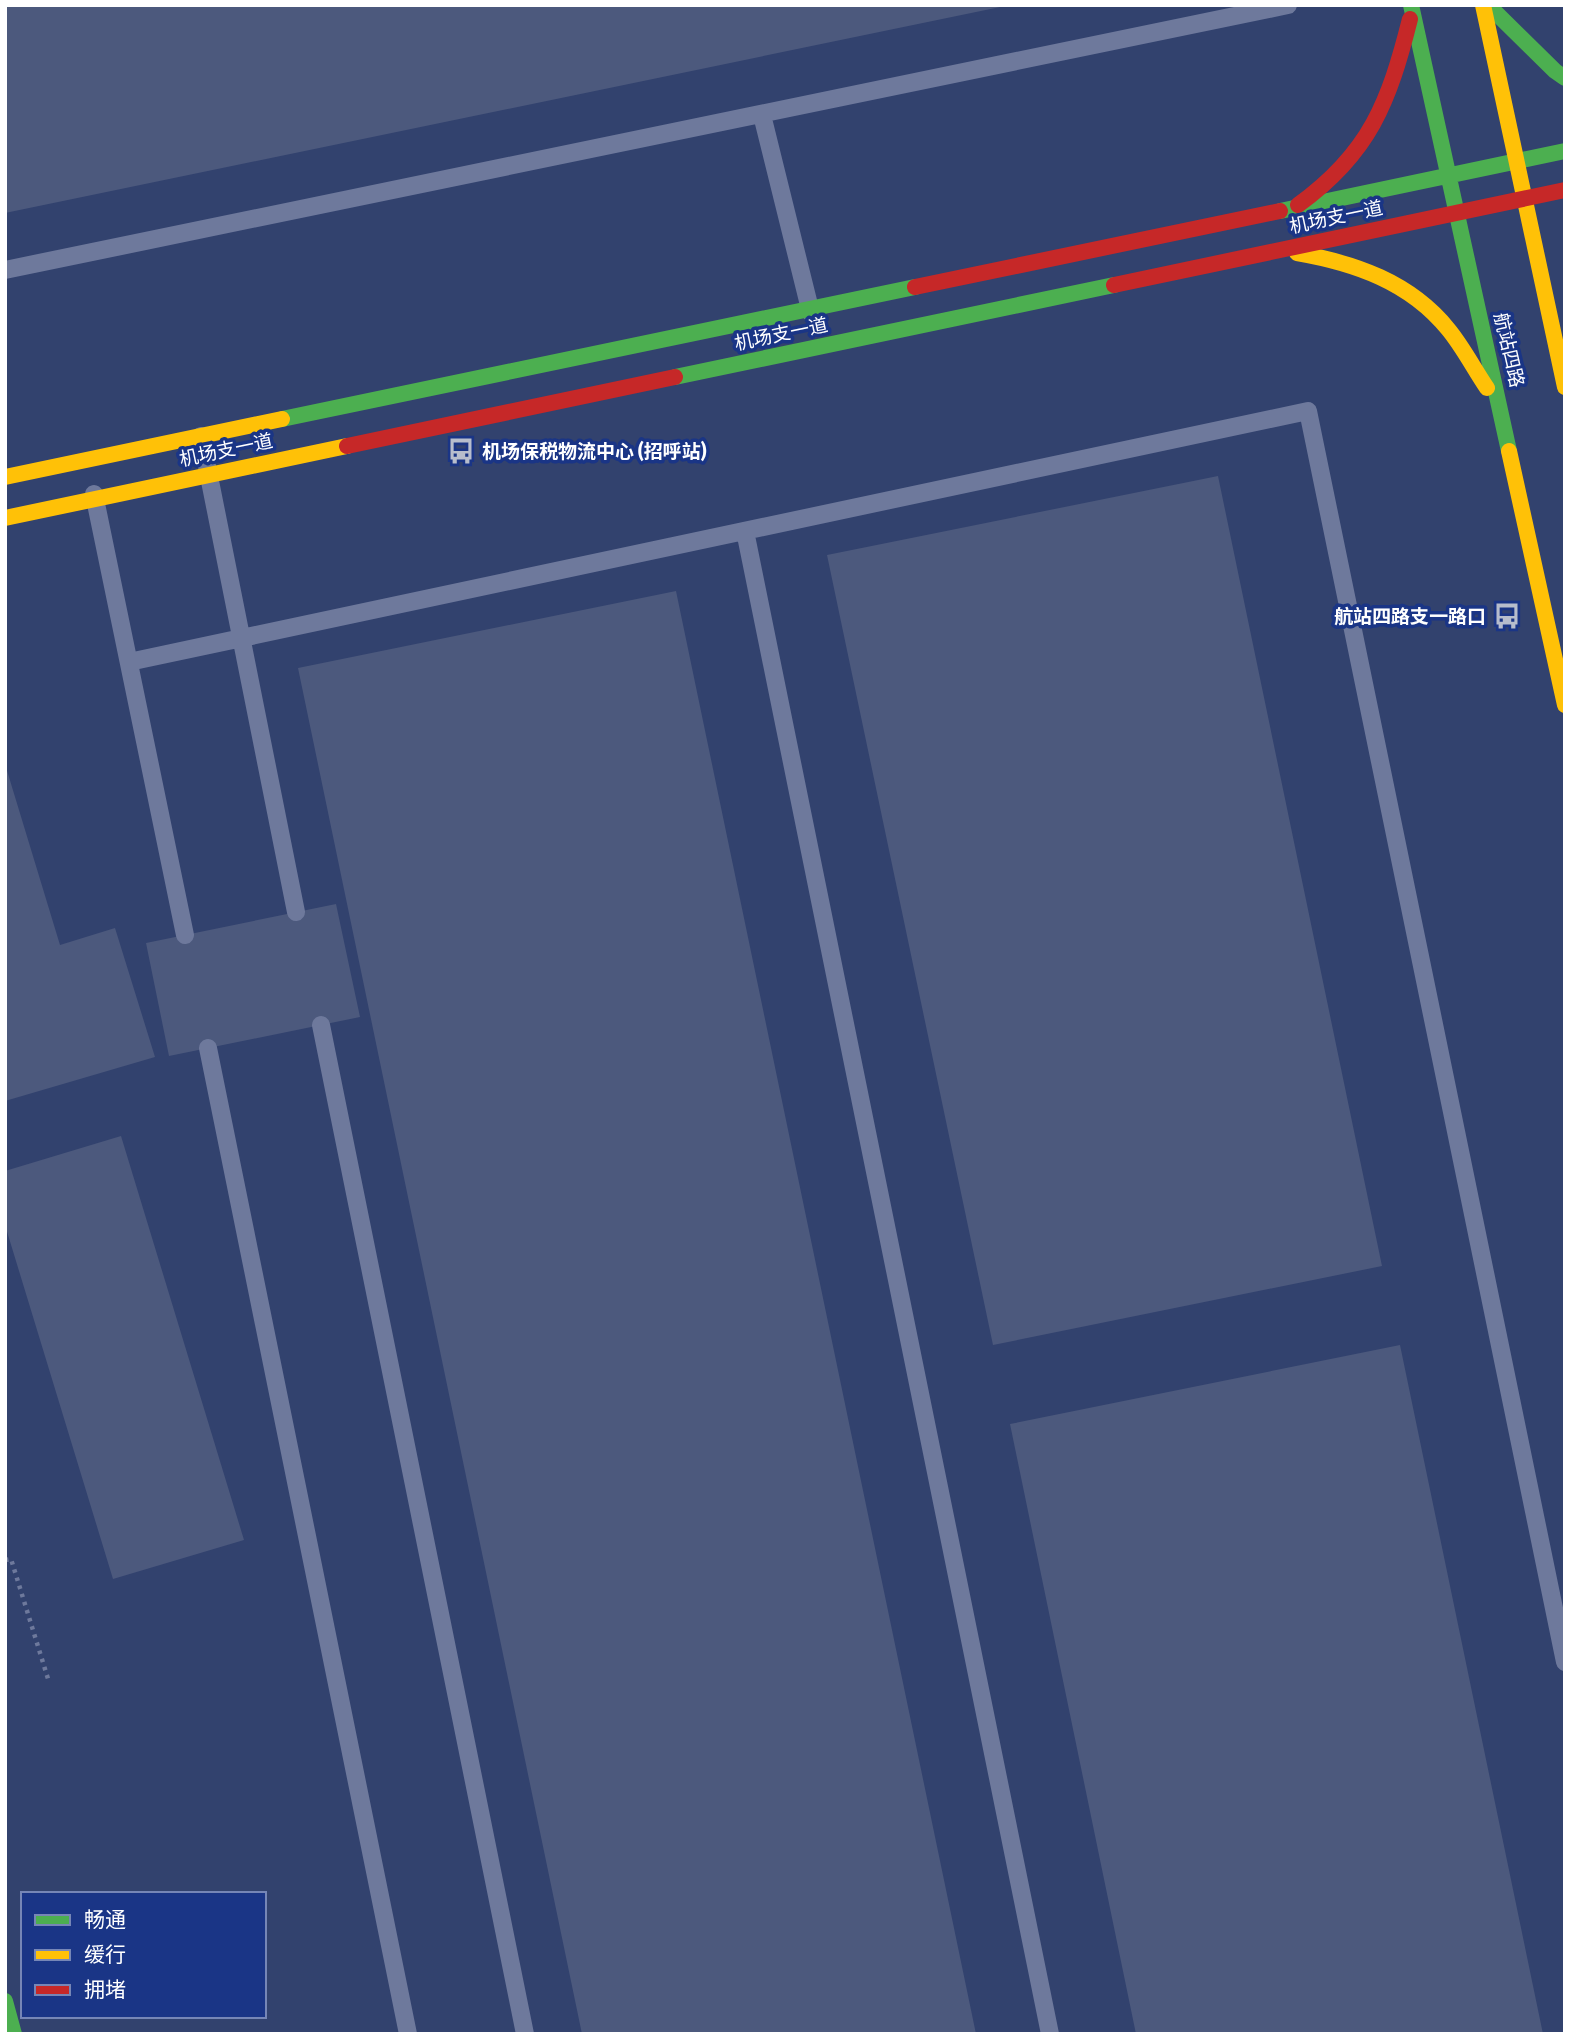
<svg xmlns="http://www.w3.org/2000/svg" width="1570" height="2039" font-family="'Fira Sans Condensed','Noto Sans SC',sans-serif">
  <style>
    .building { fill: #4c597d }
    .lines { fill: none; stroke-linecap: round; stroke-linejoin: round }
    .path { stroke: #6e799c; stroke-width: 4.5; stroke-dasharray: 3.5 5; stroke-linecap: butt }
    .lane { stroke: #6e799c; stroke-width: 18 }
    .fast { stroke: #4caf50; stroke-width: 16 }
    .slow { stroke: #ffc107; stroke-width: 16 }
    .jam { stroke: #c62828; stroke-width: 16 }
    .labels { text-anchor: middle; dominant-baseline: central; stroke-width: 7; stroke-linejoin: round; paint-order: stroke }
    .street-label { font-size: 19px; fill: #fff; stroke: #1a3586 }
    .poi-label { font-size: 19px; font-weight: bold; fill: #fff; stroke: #1a3586; text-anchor: start }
  </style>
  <rect width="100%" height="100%" fill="#32426e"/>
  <path class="building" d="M5,5H1005V6L5,213Z
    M1218,476L1382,1266L993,1345L827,555Z
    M676,591L976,2034H582L298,668Z
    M5,764L60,945L115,928L155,1057L5,1101Z
    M336,904L360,1017L169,1056L146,943Z
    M121,1136L244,1540L113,1579L5,1225V1171Z
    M1400,1345L1543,2034H1136L1010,1424Z"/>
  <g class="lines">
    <path class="path" d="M5,1560L11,1559L49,1682"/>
    <path class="lane" d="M762,115L811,313
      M5,270L1288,5
      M201,436L296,912
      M94,494L185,935
      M745,531L1050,2034
      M129,662L1308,411L1565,1662
      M321,1025L525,2034
      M208,1048L408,2034"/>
    <path class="fast" d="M1411,5L1509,451
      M1488,5L1555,71L1565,78
      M1280,211L1565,151
      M675,377L1114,285
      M282,419L915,287
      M5,2001L14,2034"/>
    <path class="slow" d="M1483,5L1565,387
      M1297,253C1355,263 1410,282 1448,329C1463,347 1474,369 1487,388
      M1509,451L1565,705
      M5,477L282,419
      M5,518L347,446"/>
    <path class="jam" d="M1298,205C1370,153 1389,102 1410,19
      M1114,285L1565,190
      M915,287L1280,211
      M347,446L675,377"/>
  </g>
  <defs>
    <g id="bus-bare" transform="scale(2.1)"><path d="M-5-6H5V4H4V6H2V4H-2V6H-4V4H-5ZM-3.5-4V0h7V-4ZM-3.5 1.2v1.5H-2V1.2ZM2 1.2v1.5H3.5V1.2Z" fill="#b7bdcc" stroke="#1a3586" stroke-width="2.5" paint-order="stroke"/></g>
  </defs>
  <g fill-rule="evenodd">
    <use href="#bus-bare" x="461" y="451"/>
    <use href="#bus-bare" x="1507" y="616"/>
  </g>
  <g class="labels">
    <g class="street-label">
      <text transform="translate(1336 217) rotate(-12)">机场支一道</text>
      <text transform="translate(781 334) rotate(-12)">机场支一道</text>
      <text transform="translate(1509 350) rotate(77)">航站四路</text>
      <text transform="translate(226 450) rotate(-12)">机场支一道</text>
    </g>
    <g class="poi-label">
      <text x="482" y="451">机场保税物流中心 (招呼站)</text>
      <text x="1486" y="616" text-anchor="end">航站四路支一路口</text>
    </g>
  </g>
  <rect width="1570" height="2039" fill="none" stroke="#ffffff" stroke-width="14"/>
  <rect x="21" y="1892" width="245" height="126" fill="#1a3586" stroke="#7686b6" stroke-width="2"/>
  <rect x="35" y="1915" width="35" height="10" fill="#4caf50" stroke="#7686b6" stroke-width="2"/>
  <text x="84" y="1927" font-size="21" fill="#ffffff">畅通</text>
  <rect x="35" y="1950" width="35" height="10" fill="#ffc107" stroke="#7686b6" stroke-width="2"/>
  <text x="84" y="1962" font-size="21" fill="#ffffff">缓行</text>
  <rect x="35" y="1985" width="35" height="10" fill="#c62828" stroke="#7686b6" stroke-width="2"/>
  <text x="84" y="1997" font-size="21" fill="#ffffff">拥堵</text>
</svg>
